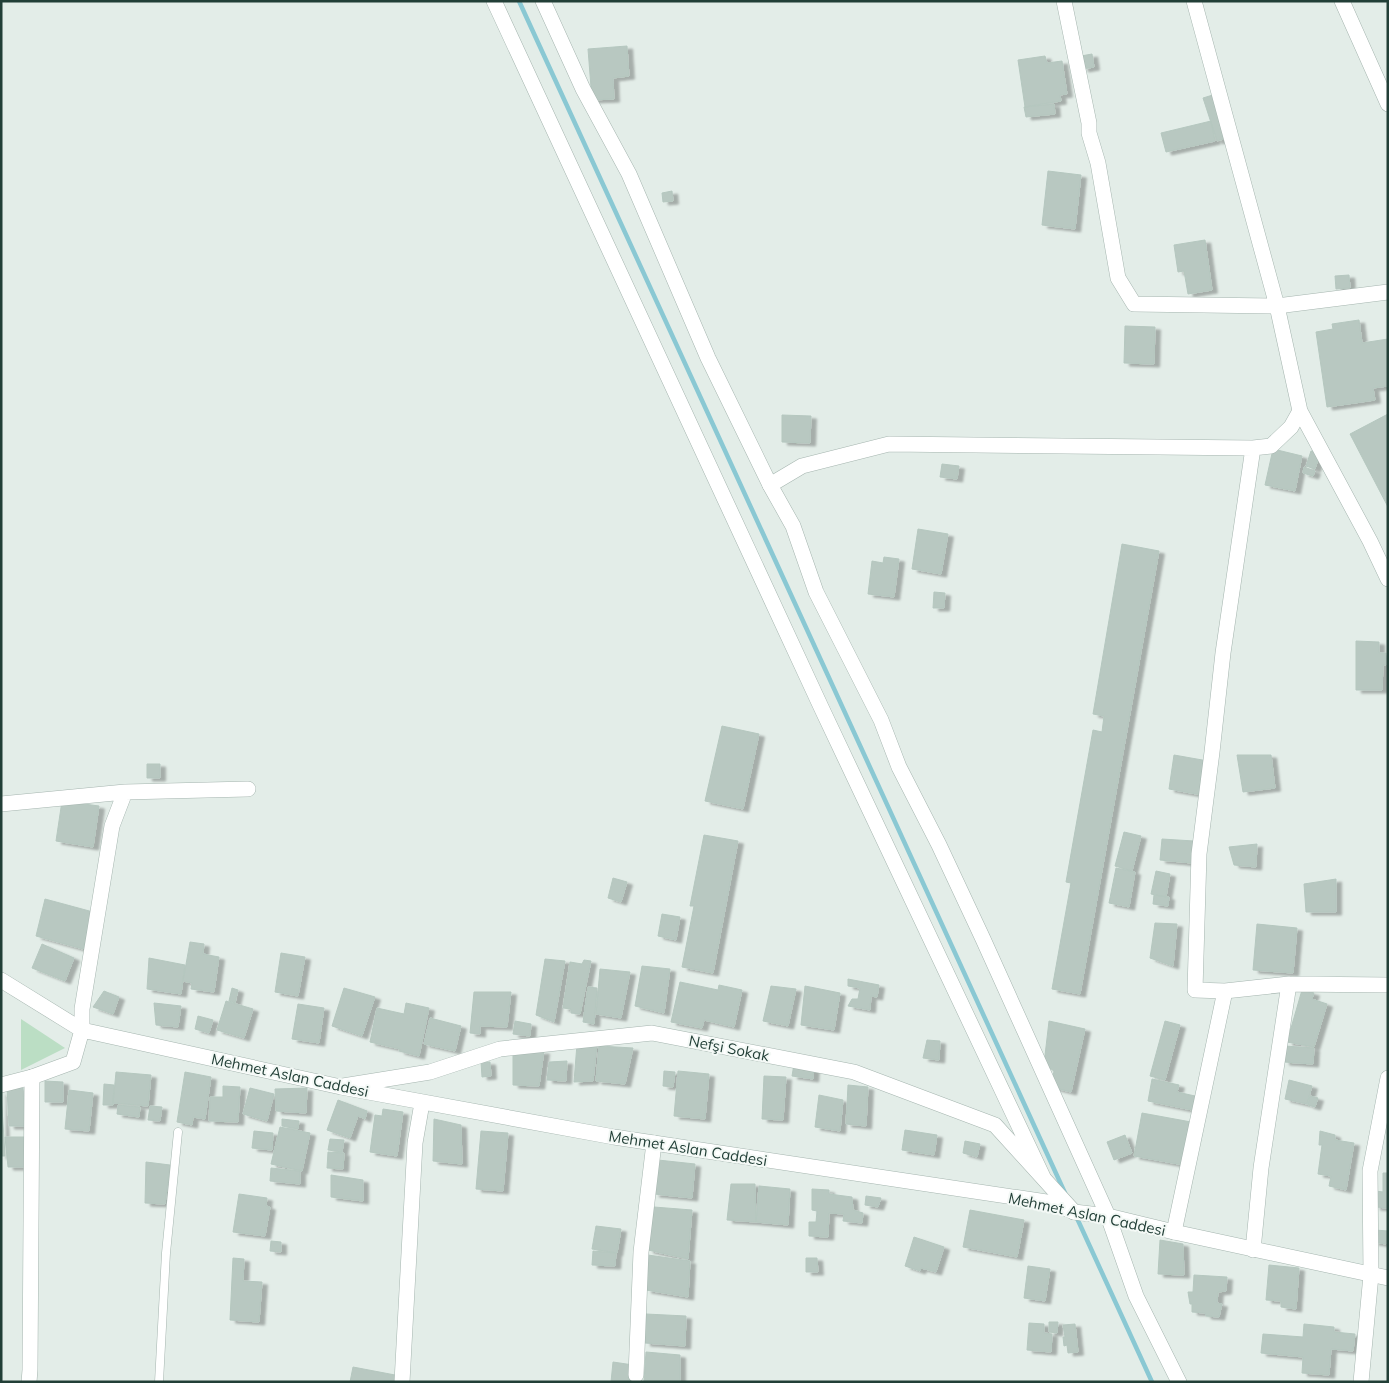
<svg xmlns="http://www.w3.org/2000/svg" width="1389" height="1383" font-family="Mulish,sans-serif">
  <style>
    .green { fill: #bbdec4 }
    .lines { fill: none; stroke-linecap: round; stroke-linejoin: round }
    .stream { stroke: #8ac8d3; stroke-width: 4.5 }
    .building { fill: #b8c8c1; stroke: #b5c7bf; filter: url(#shadow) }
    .service-casing { stroke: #a5b5af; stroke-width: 9 }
    .minor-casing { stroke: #a5b5af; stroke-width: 16 }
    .tertiary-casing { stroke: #a5b5af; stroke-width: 16 }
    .service { stroke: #fff; stroke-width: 8 }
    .minor { stroke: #fff; stroke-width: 15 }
    .tertiary { stroke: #fff; stroke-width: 15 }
    .labels { text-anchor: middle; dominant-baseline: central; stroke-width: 4; stroke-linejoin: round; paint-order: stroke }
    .street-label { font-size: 15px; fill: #223f37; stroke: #f4f9f6 }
  </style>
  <defs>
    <filter id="shadow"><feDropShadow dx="5.5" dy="3" stdDeviation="1" flood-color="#0004"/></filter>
  </defs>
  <rect width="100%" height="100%" fill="#e3ede8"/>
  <path class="green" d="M21,1019L65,1048L21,1070Z"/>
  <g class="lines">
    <path class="stream" d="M519,1L1065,1193
      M1076,1216L1152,1382"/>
  </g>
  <path class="building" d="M627,46L629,76L613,78L614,99L592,100L588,49Z
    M1092,54L1094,67L1083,69L1081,56Z
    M1045,56L1047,63L1062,61L1067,94L1060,95L1061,101L1025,107L1018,60Z
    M1216,94L1230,137L1217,141L1203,98Z
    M1054,104L1055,114L1026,117L1024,107Z
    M1211,121L1215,141L1166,152L1161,133Z
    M1048,171L1081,175L1075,229L1042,225Z
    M672,191L673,201L663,202L662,193Z
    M1205,240L1212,290L1188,294L1184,271L1178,272L1174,245Z
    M1349,275L1350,288L1336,289L1335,276Z
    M1359,320L1362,343L1388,339V386L1373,388L1375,400L1327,407L1316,332L1333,329L1332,324Z
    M1125,326L1155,327L1154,364L1124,363Z
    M1388,414V507L1350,434Z
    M782,415L811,416L810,443L782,442Z
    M1273,449L1302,456L1295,491L1265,485Z
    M1311,451L1320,453L1315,469L1306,466Z
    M942,464L959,466L957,479L940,477Z
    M1304,467L1315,471L1313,476L1303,473Z
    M918,529L948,534L941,574L912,569Z
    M1122,544L1159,551L1080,994L1052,989L1071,883L1066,882L1093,730L1102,732L1104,716L1093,714Z
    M884,557L899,559L894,597L868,594L872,561L883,563Z
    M934,592L945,593L944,608H933Z
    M1356,641L1379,642V653H1386V665H1383L1382,690H1356Z
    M722,726L759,734L743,809L705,801Z
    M1174,755L1208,761L1202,795L1169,789Z
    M1237,755H1271L1275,788L1243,792Z
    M147,764H160V778H147Z
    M62,801L99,806L93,847L56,841Z
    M1124,832L1141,836L1132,871L1115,866Z
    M704,835L738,841L713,973L682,967L694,906H690Z
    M1162,839L1194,841L1192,863L1160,860Z
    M1257,844L1256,867L1234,865L1229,847Z
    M1116,868L1135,872L1129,907L1109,903Z
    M1156,871L1170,874L1166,897L1151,894Z
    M613,878L627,882L621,902L608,898Z
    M1336,879V912H1306L1304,884Z
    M1154,895L1169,897L1168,906L1153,904Z
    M45,899L93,912L83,949L36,936Z
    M662,914L680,917L676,940L658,936Z
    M1155,923L1177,924L1173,966L1150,958Z
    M1257,924L1297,928L1293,973L1253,970Z
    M190,942L204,944L203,954L219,957L214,992L191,989L192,983L183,981Z
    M42,944L74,958L65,981L32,968Z
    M281,953L305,957L298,996L275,992Z
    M149,958L185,965L181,994L147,989Z
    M545,959L565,961L554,1022L536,1015Z
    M584,960L591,961L580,1014L571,1013V1009L563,1008L570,962L582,964Z
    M642,966L670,969L664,1013L635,1006Z
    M600,969L630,972L621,1018L596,1014Z
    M848,979L879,985L877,997L871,996L870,1010L848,1006L852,999H858L860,988L848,986Z
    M680,982L718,990L719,985L742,990L734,1027L704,1020L702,1028L671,1022Z
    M771,986L796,989L788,1026L763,1021Z
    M805,986L840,993L834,1030L801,1025Z
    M588,987L597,988L594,1024L583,1022Z
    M232,988L238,990L235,1003L229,1001Z
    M344,988L375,997L362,1036L332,1026Z
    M1302,990L1314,993L1312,999L1327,1004L1314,1047L1287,1042Z
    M104,991L119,997L113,1014L93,1007Z
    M474,992H511L507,1027L480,1026V1034L470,1033Z
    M226,1001L253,1009L244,1038L217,1030Z
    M154,1003L181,1006L178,1027L156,1025Z
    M406,1003L429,1008L419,1056L399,1051L400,1049L370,1042L377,1008L404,1014Z
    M298,1004L324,1008L319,1043L292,1039Z
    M198,1016L213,1020L209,1033L195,1029Z
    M430,1018L461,1026L455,1051L424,1044Z
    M515,1021L531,1024L530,1036L513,1034Z
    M1049,1021L1085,1029L1071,1092L1051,1087L1054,1071L1044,1064Z
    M1165,1021L1180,1025L1165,1080L1150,1076Z
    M927,1040L940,1041L939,1060L923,1058Z
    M577,1044H597L593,1081L574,1082Z
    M599,1046L633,1048L625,1084L596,1081Z
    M1285,1046L1314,1048L1313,1064L1284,1062Z
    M544,1051L539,1086L513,1085V1053Z
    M567,1061L566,1081L547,1080L549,1062Z
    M481,1062H490L491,1076L482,1077Z
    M794,1064L814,1067L813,1079L792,1076Z
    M664,1071L675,1072L673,1087L663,1086Z
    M678,1071L709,1074L705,1119L674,1116Z
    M116,1072L151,1075L148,1106L113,1103Z
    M185,1072L211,1077L205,1119L193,1117L192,1125L177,1122Z
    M764,1076L786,1077L783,1120L762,1119Z
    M1152,1079L1179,1085L1177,1092L1195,1096L1192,1110L1148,1101Z
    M1289,1080L1312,1086L1307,1104L1285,1099Z
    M45,1081L63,1082V1102H45Z
    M104,1084L114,1085L113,1105H103Z
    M848,1085L868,1087L866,1126L846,1124Z
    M223,1086L240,1087L238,1122L209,1121L210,1097H223Z
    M7,1088H23L25,1126H9Z
    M250,1088L274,1094L267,1121L243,1114Z
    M307,1088L306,1113L276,1111L275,1089Z
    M69,1090L93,1093L89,1131L65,1129Z
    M1,1092L5,1156H1Z
    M819,1095L843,1100L840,1131L815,1127Z
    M1310,1096L1318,1098L1315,1107L1308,1105Z
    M338,1100L367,1111L365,1119L358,1116L350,1138L327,1130Z
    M118,1105L140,1107L139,1117L117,1114Z
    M150,1106L162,1107L160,1121L148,1120Z
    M383,1109L403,1112L397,1156L370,1152L375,1115L382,1116Z
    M1142,1113L1191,1122L1184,1165L1134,1156Z
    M282,1119L299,1121L298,1129L282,1126Z
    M434,1119L461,1125L462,1164L433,1161Z
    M280,1127L310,1133L302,1171L271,1164Z
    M905,1130L937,1135L934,1155L902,1150Z
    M254,1131L273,1133L272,1150L252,1148Z
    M481,1131L508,1133L503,1191L476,1189Z
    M1320,1131L1335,1135V1140L1354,1143L1346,1190L1329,1186L1331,1176L1318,1174L1322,1145H1319Z
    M1125,1135L1132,1153L1114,1160L1107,1142Z
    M5,1137H25L26,1167H8Z
    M330,1139L344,1140L342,1152L328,1150Z
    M965,1141L980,1144L977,1157L963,1153Z
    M328,1152L344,1153L343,1169L327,1168Z
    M658,1160L695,1164L692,1198L654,1194Z
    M146,1162L170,1165L165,1204L145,1203Z
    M271,1168L300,1171V1184L270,1181Z
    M1383,1173H1388V1208L1375,1207L1376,1191L1383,1192Z
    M331,1175L363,1180V1201L331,1197Z
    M731,1184H755L756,1222L727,1220Z
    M759,1186L790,1189L788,1225L756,1222Z
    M812,1189L829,1190V1194L852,1197L853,1210L863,1213L862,1223L843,1221L844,1214L829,1213L828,1237L809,1236V1222H816L817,1211L812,1210Z
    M239,1194L267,1198L266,1206L270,1207L265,1236L233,1232Z
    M866,1196L881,1198L878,1207L865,1205Z
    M654,1207L692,1210L688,1259L648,1250Z
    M970,1210L1024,1220L1017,1257L963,1247Z
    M596,1226L621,1229L617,1253L592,1249Z
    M1375,1230L1388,1231L1386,1244L1373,1242Z
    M914,1237L944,1247L936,1272L921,1268L920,1271L905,1266Z
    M1160,1240L1183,1244L1184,1275L1158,1274Z
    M271,1241L281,1242V1252L270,1251Z
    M593,1251L616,1253L615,1266L592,1265Z
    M648,1255L690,1261L688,1297L646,1290Z
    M233,1258L244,1259L243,1281L262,1282L259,1322L230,1320Z
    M806,1258H817L818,1272H806Z
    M1269,1265L1299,1268L1296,1309L1281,1307V1301L1266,1300Z
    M1028,1266L1050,1269L1045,1301L1024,1298Z
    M1194,1275L1227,1277L1226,1291L1218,1292L1217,1303L1222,1304L1219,1317L1206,1316L1205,1313L1192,1312V1304H1190L1188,1292H1193Z
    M646,1314L686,1316L685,1346L645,1343Z
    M1049,1322H1058L1057,1333L1049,1332Z
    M1029,1323L1044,1324V1333L1052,1334L1051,1352L1027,1350Z
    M1075,1324L1078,1352L1068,1353L1067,1345L1064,1346L1063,1337H1065L1063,1325Z
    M1304,1324L1334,1327V1332L1355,1334L1353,1351L1331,1349L1329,1375L1302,1373L1303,1357L1261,1353L1263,1334L1303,1337Z
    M646,1352L680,1355V1382L644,1381Z
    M613,1362L633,1365L631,1382H611Z
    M353,1367L395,1375L394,1382H350Z"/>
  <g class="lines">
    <g class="service-casing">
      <path id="service" d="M159,1382L166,1253L178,1132"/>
    </g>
    <g class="minor-casing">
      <path id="minor" d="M494,1L821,707L1043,1177
        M1064,1L1089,123V133L1098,163L1118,278L1134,304L1277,306L1388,292
        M1194,1L1277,306L1300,411
        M1342,1L1388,104
        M770,485L802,466L889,444L1253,448
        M1,804L125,792L248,789
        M1225,991L1195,990L1199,854L1212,752L1223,653L1253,448L1271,446L1291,427L1300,411L1370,541L1388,579
        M82,1030V1009L112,826L125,792
        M343,1086L430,1072L500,1049L652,1033L854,1072L995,1125L1074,1212
        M1108,1216L1136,1296L1179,1382
        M1174,1232L1225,991L1289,984L1388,985
        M1253,1250L1261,1168L1289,984
        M636,1375L641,1252L654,1143
        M29,1382L30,1370L32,1077
        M1361,1382L1371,1275L1370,1171L1388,1078"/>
    </g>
    <g class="tertiary-casing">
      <path id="tertiary" d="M543,1L583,89L629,174L708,358L770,485L793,526L816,592L881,720L899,767L939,845L983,939L1108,1216
        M1,980L82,1030L341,1087L614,1137L1053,1203L1074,1212L1108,1216L1174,1232L1388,1278
        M1,1085L32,1077L73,1062L82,1030
        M402,1382L415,1143L422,1103"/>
    </g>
    <use href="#service" class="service"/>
    <use href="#minor" class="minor"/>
    <use href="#tertiary" class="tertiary"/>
  </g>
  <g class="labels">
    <g class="street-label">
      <text transform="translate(729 1048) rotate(11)">Nefşi Sokak</text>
      <text transform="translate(290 1075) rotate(12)">Mehmet Aslan Caddesi</text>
      <text transform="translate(688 1148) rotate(9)">Mehmet Aslan Caddesi</text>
      <text transform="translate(1087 1214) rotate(12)">Mehmet Aslan Caddesi</text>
    </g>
  </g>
  <rect width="1389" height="1383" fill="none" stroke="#223f37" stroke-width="5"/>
</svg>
